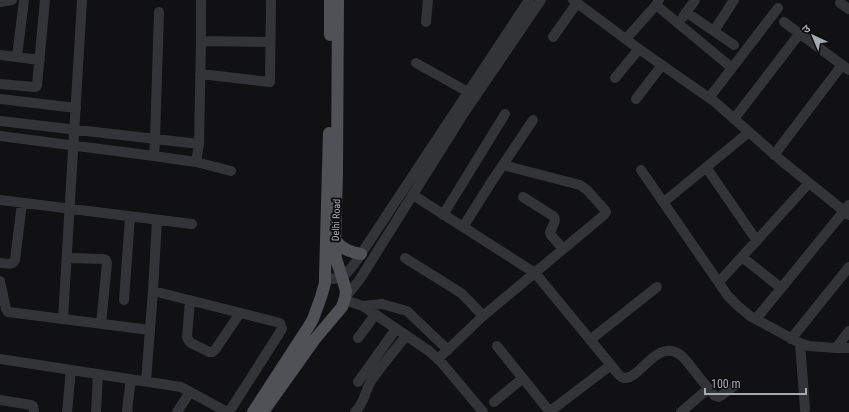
<svg xmlns="http://www.w3.org/2000/svg" width="849" height="412" font-family="'Roboto Condensed','Noto Sans Devanagari',sans-serif">
  <style>
    .lines { fill: none; stroke-linecap: round; stroke-linejoin: round }
    .minor { stroke: #333437; stroke-width: 10 }
    .major { stroke: #4f5156; stroke-width: 12 }
    .labels { text-anchor: middle; dominant-baseline: central; stroke-width: 4; stroke-linejoin: round; paint-order: stroke }
    .street-label { font-size: 10px; fill: #a4a9b2; stroke: #0d0d0e }
  </style>
  <rect width="100%" height="100%" fill="#111113"/>
  <g class="lines">
    <path class="minor" d="M573,0L639,49L715,102L783,162L849,215
      M0,2L12,0
      M840,3L849,9
      M656,5L732,68
      M686,12L734,45
      M683,17L695,0
      M426,22L428,0
      M784,22L849,70
      M714,31L734,0
      M553,37L577,3
      M626,39L656,5L659,0
      M201,41L270,42
      M0,55L40,60
      M17,57L24,0
      M416,63L468,92
      M200,74L270,82L271,0
      M615,78L639,49
      M0,84L34,87H36L37,85L45,0
      M709,98L778,8
      M0,99L76,108
      M636,99L662,65
      M734,119L800,33
      M0,121L199,144
      M0,136L154,156L196,162L231,171
      M774,155L842,65
      M154,156L155,139L159,12
      M196,162L199,144L201,41V0
      M706,167L757,241
      M641,170L728,296L738,306L750,316L800,343L809,346L836,348H849
      M413,195L535,273L611,365L549,412
      M523,197L553,216C558,221 551,227 550,233L551,235L563,249
      M0,200L192,224
      M664,202L749,132
      M443,215L505,114
      M463,227L492,181L533,120
      M742,257L781,288
      M67,258L104,259L106,260L107,263L101,324
      M405,258L461,293L471,303L483,316
      M0,263C6,263 12,266 15,260L22,203
      M325,277C340,283 347,274 355,263L529,0
      M0,281L6,309L8,312L150,330
      M719,282L809,183
      M153,291L280,323L282,329L229,412
      M345,298L360,279L462,116L541,0
      M124,300L130,217
      M190,300L187,337L189,341L191,343L209,352H212L215,350L240,313
      M345,300L363,306L429,351L441,362L483,412
      M363,306L382,304L407,311L448,350
      M63,319L82,0
      M756,319L849,205
      M358,338L375,315
      M791,339L849,267
      M590,340L657,287
      M800,343L805,409
      M497,346L550,412
      M836,348L849,331
      M0,359L181,387L227,412
      M438,359L483,316L604,215L606,212L605,210L587,190L580,185L503,165
      M611,365C614,369 619,377 624,378C640,380 656,339 679,354C684,357 688,363 692,368C699,377 707,387 715,396L719,397L733,387
      M146,381L153,291L157,220
      M358,382L396,329
      M0,400L31,405L33,406L34,412
      M494,402L523,378
      M67,412L71,370
      M96,412L98,374
      M128,412L127,410L131,379
      M177,412L190,392
      M355,412C364,404 365,391 371,381C382,365 394,351 406,336
      M681,412L709,388"/>
    <path class="major" d="M330,35V0
      M335,240C342,249 350,252 361,254
      M253,412L309,326L313,319L321,297L325,283V276L329,133
      M263,412L315,339L342,307L345,298L346,291L342,277L336,259L335,246L337,173L338,0"/>
  </g>
  <g class="labels">
    <g class="street-label">
      <text transform="translate(336 220) rotate(-88)">Delhi Road</text>
    </g>
  </g>
  <g transform="translate(813 36) rotate(316)" stroke="#0d0d0e" stroke-width="3" paint-order="stroke">
  <path d="M0-3L7 15L0 10L-7 15Z" fill="#a4a9b2"/>
  <text y="-6" font-size="11" font-weight="bold" text-anchor="middle" fill="#a4a9b2">उ</text>
  </g>
  <path d="M705 388v6h101v-6" fill="none" stroke="#a4a9b2" stroke-width="2"/>
  <text x="711" y="388" font-size="12" fill="#a4a9b2" stroke="#0d0d0e" stroke-width="3" paint-order="stroke">100 m</text>
</svg>
